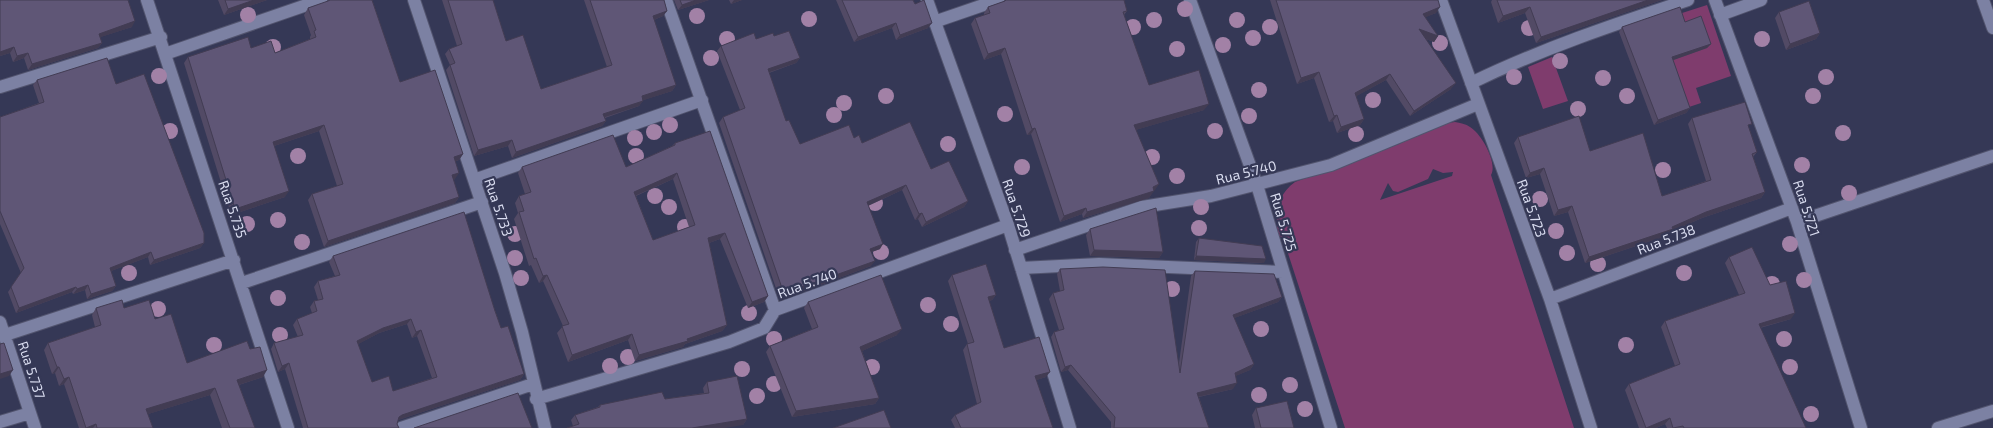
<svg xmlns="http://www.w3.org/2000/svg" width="1993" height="428" font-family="'Exo 2',sans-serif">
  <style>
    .green { fill: #7f3c6d; fill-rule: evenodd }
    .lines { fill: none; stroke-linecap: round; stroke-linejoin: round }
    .street-casing { stroke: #52546e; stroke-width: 14 }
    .street { stroke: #7c81a3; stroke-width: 12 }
    .tree { fill: #a281a6 }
    .wall { fill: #524a65; fill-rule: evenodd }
    .shaded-wall { fill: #423c53 }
    .building { fill: #5f5676; stroke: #423c53; fill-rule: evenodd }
    .labels { text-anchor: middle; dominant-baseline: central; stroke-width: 4.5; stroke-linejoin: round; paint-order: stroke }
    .street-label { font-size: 14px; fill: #daddf0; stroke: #353856 }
  </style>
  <rect width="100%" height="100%" fill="#353856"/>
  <path class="green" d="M1707,5L1731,76L1696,88L1701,103L1686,108L1654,22Z
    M1552,57L1568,101L1543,109L1528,67Z
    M1455,122C1460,123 1466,124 1470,127C1481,133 1498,163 1491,175L1574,428H1345L1283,238L1278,235C1275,213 1277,195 1295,182L1399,144L1441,124ZM1433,169L1443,173L1453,172L1452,176L1380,200L1388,183L1393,191L1398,192L1428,179Z"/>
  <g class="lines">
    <g class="street-casing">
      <path id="street" d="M147,0L288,428
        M414,0L505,273L522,332L545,428
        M666,0L775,310
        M927,0L1008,225L1070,428
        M1190,0L1257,185L1331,428
        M1441,0L1550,299L1591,428
        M1715,0L1797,222L1861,428
        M1983,0L1993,28
        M1720,15L1761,0
        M934,22L998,0
        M165,54L321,0
        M1471,83C1541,49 1615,24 1688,0
        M0,87L161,37
        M474,180L702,100
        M1797,222L1993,156
        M1015,250L1142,207L1211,196L1331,165L1478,104
        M1021,268L1099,264L1283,272
        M242,283L482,202
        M1550,299L1792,208
        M0,322L35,428
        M5,335L234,260
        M536,399L729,342L764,328L775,310L1008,225
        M0,422L30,413
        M401,428L533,384
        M1938,428L1993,411"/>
    </g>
    <use href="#street" class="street"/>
  </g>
  <g class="tree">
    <circle cx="1185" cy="9" r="8"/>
    <circle cx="248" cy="15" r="8"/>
    <circle cx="697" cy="16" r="8"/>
    <circle cx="809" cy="19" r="8"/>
    <circle cx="1154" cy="20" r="8"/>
    <circle cx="1237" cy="20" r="8"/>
    <circle cx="1133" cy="27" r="8"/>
    <circle cx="1270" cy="27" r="8"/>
    <circle cx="1529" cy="28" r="8"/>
    <circle cx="1253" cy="38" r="8"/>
    <circle cx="727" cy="39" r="8"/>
    <circle cx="1762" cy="39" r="8"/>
    <circle cx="1440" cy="43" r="8"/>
    <circle cx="1223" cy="45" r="8"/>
    <circle cx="273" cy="47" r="8"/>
    <circle cx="1177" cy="49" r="8"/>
    <circle cx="711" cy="58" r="8"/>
    <circle cx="1560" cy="61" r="8"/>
    <circle cx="159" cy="76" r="8"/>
    <circle cx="1514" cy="77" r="8"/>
    <circle cx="1826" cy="77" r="8"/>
    <circle cx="1603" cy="78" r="8"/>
    <circle cx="1259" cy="90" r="8"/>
    <circle cx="886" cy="96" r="8"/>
    <circle cx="1627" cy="96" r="8"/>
    <circle cx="1813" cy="96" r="8"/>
    <circle cx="1373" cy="100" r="8"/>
    <circle cx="844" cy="103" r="8"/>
    <circle cx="1578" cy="109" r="8"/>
    <circle cx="1005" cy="114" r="8"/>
    <circle cx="834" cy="115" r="8"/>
    <circle cx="1249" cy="116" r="8"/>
    <circle cx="670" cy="125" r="8"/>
    <circle cx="170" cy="131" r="8"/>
    <circle cx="1215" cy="131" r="8"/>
    <circle cx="654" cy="132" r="8"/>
    <circle cx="1843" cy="133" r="8"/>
    <circle cx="1356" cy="134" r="8"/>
    <circle cx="635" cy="138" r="8"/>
    <circle cx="948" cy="144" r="8"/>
    <circle cx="298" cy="156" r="8"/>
    <circle cx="636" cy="156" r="8"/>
    <circle cx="1152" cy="157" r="8"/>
    <circle cx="1802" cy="165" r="8"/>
    <circle cx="1022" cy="167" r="8"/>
    <circle cx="1663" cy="170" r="8"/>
    <circle cx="1177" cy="176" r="8"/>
    <circle cx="1849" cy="193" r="8"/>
    <circle cx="655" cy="196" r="8"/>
    <circle cx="1540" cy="199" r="8"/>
    <circle cx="875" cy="203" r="8"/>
    <circle cx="669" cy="207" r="8"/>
    <circle cx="1201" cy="207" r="8"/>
    <circle cx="278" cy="220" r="8"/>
    <circle cx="247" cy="224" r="8"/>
    <circle cx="685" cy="227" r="8"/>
    <circle cx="1199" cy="228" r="8"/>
    <circle cx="1556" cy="231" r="8"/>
    <circle cx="515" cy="234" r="8"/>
    <circle cx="302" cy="242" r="8"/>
    <circle cx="1790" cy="244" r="8"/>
    <circle cx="881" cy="252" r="8"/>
    <circle cx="1567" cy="253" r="8"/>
    <circle cx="515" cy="258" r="8"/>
    <circle cx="1598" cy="264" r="8"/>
    <circle cx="129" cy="273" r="8"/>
    <circle cx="1684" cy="273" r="8"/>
    <circle cx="521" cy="278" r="8"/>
    <circle cx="1804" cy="280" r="8"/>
    <circle cx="1772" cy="284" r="8"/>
    <circle cx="1172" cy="289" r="8"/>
    <circle cx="278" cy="298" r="8"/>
    <circle cx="928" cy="305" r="8"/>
    <circle cx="158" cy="309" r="8"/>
    <circle cx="749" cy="313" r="8"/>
    <circle cx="951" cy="324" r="8"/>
    <circle cx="1261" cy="329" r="8"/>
    <circle cx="280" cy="335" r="8"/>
    <circle cx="774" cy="339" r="8"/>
    <circle cx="1784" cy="339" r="8"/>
    <circle cx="214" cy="345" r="8"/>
    <circle cx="1626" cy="345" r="8"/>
    <circle cx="628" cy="357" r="8"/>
    <circle cx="610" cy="366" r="8"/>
    <circle cx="872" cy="367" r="8"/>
    <circle cx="1790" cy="367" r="8"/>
    <circle cx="742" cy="369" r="8"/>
    <circle cx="774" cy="384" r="8"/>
    <circle cx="1290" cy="385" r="8"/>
    <circle cx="1259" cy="395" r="8"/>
    <circle cx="757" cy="396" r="8"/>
    <circle cx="1305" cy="409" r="8"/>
    <circle cx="1811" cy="414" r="8"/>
  </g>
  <path class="wall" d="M0,0L132,27L100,37L102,43L98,48L28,70L24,58L13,62L10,53L0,56Z
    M218,0H267L224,15Z
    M328,0H372L400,82L463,154L459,160L456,161L455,179L453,180L459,197L455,203L324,247L308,200L312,194L337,186L319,131L274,146L285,197L231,215L184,63L188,57L251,48L275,53L310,39V37L311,35L304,15L308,8L328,2Z
    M442,0H493L506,41L541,89L607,67L584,0H664L667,11L663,16L654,20L676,85L672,91L643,100L639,106L605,118L606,121L602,126L512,158L508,146L474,156L446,70L450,65L445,54L449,49L457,46Z
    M674,0H709L678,10Z
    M729,0H742L731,4Z
    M836,0H913L928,28L896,40L892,28L854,42Z
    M1006,0H1124L1127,11L1124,15L1149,85L1204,110L1135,130L1159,184L1153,191L1149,198L1083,218L1082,214L1060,222L1031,134L1027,135L1001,54L984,60L971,24L975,18L984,15V13L988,7L1005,1Z
    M1270,0H1438L1436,13L1425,17L1438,36L1434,42L1426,39L1451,89L1410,116L1386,80L1356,96L1364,119L1360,125L1337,133L1333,121L1329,122L1314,78L1297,84Z
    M1492,0H1662L1536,43L1525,13L1498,23L1491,2Z
    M1779,12L1820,33L1816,39L1786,50L1775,18Z
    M1685,22L1711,44L1707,48L1673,60L1690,108L1686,113L1654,125L1619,32L1622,27Z
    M774,36L800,58L796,63L769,73L786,121L800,144L854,138L862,143L931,169L968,201L964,207L922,227L918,219L915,220L902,190L868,206L880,249L872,252L871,266L799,293L798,290L779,297L719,123L723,117L740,110L717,51L721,46Z
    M37,80L116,84L204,243L200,248L150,265L148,257L111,271L116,286L112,291L87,299L85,290L73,294L72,292L16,313L8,292L21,273L0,224V117L39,103L33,85Z
    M1692,118L1749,128L1757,152L1753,157L1765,192L1761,198L1702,218L1672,231L1669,235L1585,263L1568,212L1554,216L1540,174L1526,178L1514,143L1518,137L1590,151L1662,196L1706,181L1688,124Z
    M675,143L768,296L764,302L748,308L720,239L709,243L727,325L722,331L685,344L683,347L635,361L628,340L568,362L557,333L563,326L543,281L539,283L531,265L529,266L514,219L518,213L515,203L519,196L525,194L518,173L522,167H626L672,146ZM673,179L689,227L653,240L636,196Z
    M1090,229L1163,252L1159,258L1090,256L1086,235Z
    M1199,238L1264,263L1194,260L1196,242Z
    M333,256L495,311L501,328L524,374L520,380L398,420L397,424L399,428H303L285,369L278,372L271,349L274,343L298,337L293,325L297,319L312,313L310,307L314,301L318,300L314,287L318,281L335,276L329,262ZM407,324L412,338L417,336L432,378L393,391L372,382L358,344L379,333Z
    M1729,257L1770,285L1791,319L1760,328L1806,428H1667L1665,424L1656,428H1639L1625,390L1629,384L1675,366L1661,327L1665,321L1739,295L1725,263Z
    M1060,269L1179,363L1191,276L1195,271L1282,297L1278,302L1234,318L1254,364L1250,370L1235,376L1233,389L1199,397L1209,428H1111V422L1068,370L1061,372L1051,337L1054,332L1059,330L1049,299L1053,293L1060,291L1057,274Z
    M952,275L996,295L992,300L989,301L1004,348L1046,377L1036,380L1053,428H955L951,420L955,415L977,404L963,350L967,344H968L948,281Z
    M808,302L897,335L862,351L879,398L875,404L792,417L766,352L770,346L812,329L804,308Z
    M96,308H124L155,319L187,363L250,349L263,377L239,385L255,428H222L210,395L148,414L153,428H79L64,384L59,386L55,373L52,374L44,350L48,343L95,327L92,315Z
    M707,382L747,419L743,425L573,426L571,420L575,415L598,407L600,405L665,399L704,393L703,388Z
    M1256,408L1294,428H1255L1252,415Z"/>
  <path class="shaded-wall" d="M254,0H267L224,15L228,9Z
    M696,0H709L678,10L682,5Z
    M734,0H742L731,4Z
    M1648,0H1662L1536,43L1541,37Z
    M1440,7L1436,13L1419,20L1423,14Z
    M1530,7L1525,13L1498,23L1503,16Z
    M667,11L663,16L649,22L653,16Z
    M135,21L132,27L95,39L99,34Z
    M896,23L892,28L854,42L858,37Z
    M932,23L928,28L896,40L900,35Z
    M1419,29L1438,36L1434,42L1415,35Z
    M1820,33L1816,39L1786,50L1790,44Z
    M102,43L98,48L28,70L32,64Z
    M1711,44L1707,48L1668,62L1672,57Z
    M14,47L10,53L0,56V52Z
    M1005,48L1001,54L984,60L988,54Z
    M28,53L24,58L13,62L17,56Z
    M800,58L796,63L764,74L768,69Z
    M1319,72L1314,78L1297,84L1301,78Z
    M1390,74L1386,80L1351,99L1355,93Z
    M1456,83L1451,89L1410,116L1414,111Z
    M676,85L672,91L638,102L642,96Z
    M643,101L639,106L599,119L603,114Z
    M1209,104L1204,110L1129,132L1134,125Z
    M1690,108L1686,113L1654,125L1658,120Z
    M1337,115L1333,121L1329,122L1334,116Z
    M1364,119L1360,125L1337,133L1341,127Z
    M606,121L602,126L512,158L516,152Z
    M324,125L319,131L268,148L273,142Z
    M1035,128L1031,134L1027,135L1032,129Z
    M512,140L508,146L474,156L478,150Z
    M463,154L459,160L450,163L454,157Z
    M1544,168L1540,174L1526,178L1530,173Z
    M459,173L455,179L448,182L452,175Z
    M677,173L673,179L630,198L634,192Z
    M1159,184L1155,190L1149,193L1153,187Z
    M906,185L902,190L863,208L867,202Z
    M289,191L285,197L231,215L235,209Z
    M1154,191L1149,198L1083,218L1087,212Z
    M1765,192L1761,198L1702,218L1672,231L1669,235L1585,263L1589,257L1672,227L1706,212Z
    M459,197L455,203L324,247L328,241Z
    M968,201L964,207L922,227L926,222Z
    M1572,206L1568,212L1554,216L1558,210Z
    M1086,208L1082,214L1060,222L1064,216Z
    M922,213L918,219L915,220L919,214Z
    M725,233L720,239L703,245L708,238Z
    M204,243L200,248L150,265L154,260Z
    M883,244L880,249L866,254L870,249Z
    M1094,250L1163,252L1159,258L1090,256Z
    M151,252L148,257L106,273L110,268Z
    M1196,256L1266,259L1264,263L1194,260Z
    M875,261L871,266L799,293L802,287Z
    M547,275L543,281L539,283L543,276Z
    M801,284L798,290L779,297L783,291Z
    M88,285L85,290L73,294L77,289Z
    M116,286L112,291L87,299L91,294Z
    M76,287L72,292L16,313L19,308Z
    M996,295L992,300L984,303L988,297Z
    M768,296L764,302L748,308L752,302Z
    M1282,297L1278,302L1229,320L1233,315Z
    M1795,313L1791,319L1754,329L1759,324Z
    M411,319L407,324L379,333L353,347L357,341L383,328Z
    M727,325L722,331L685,344L683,347L635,361L639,355Z
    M902,329L897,335L856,354L860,347Z
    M421,330L417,336L412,338L416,332Z
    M632,334L628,340L568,362L572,355Z
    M289,363L285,369L278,372L282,366Z
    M1254,364L1250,370L1231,378L1235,373Z
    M1071,365L1068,370L1061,372L1065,367Z
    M57,367H59L55,373L52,374Z
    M13,370L9,376L0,379V374Z
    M267,370L263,377L232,387L237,380Z
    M1050,372L1046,377L1031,382L1035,376Z
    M524,374L520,380L398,420L395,423L399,417L402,415Z
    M69,377L64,384L59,386L64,379Z
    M1237,383L1233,389L1193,398L1197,393Z
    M215,388L210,395L142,416L146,409Z
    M879,398L875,404L792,417L796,411Z
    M1670,418L1665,424L1656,428H1645Z
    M747,419L743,425L725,428H692Z
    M96,424L93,428H85H86Z"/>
  <path class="building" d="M0,0H128L135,21L99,34L102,43L32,64L28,53L17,56L14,47L0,52Z
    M225,0H254L228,9Z
    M330,0H372L400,82L435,70L463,154L454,157L459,173L452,175L459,197L328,241L312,194L343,184L324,125L273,142L289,191L235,209L188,57L248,37L251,48L271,41L275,53L316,37L314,31L316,30L308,8L328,1Z
    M448,0H493L506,41L523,35L541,89L612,65L590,0H664L667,11L653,16L676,85L642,96L643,101L603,114L606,121L516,152L512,140L478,150L450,65L455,63L449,49L462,44Z
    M680,0H696L682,5Z
    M842,0H913L915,4L924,0L932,23L900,35L896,23L858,37Z
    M1006,0H1124L1127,11L1123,12L1149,85L1199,70L1209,104L1134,125L1159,184L1153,187L1154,191L1087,212L1086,208L1064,216L1035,128L1032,129L1005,48L988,54L975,18L990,13L988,7L1005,1Z
    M1276,0H1438L1440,7L1423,14L1438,36L1419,29L1456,83L1414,111L1390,74L1355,93L1364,119L1341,127L1337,115L1334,116L1319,72L1301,78Z
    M1497,0H1648L1541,37L1530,7L1503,16Z
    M1809,1L1820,33L1790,44L1779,12Z
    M1680,7L1685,22L1701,16L1711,44L1672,57L1690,108L1658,120L1622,27Z
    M789,31L800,58L768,69L786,121L789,120L800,144L849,125L854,138L859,135L862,143L910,122L931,169L949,161L968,201L926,222L922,213L919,214L906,185L867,202L883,244L870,249L875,261L802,287L801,284L783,291L723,117L745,108L721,46L754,33L756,39L773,33L774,36Z
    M107,58L116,84L144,74L204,233V243L154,260L151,252L110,268L116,286L91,294L88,285L77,289L76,287L19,308L11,287L24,268L0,211V117L44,102L37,80Z
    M1745,102L1752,124L1748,125L1757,152L1752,154L1765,192L1706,212L1672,227L1673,229L1589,257L1572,206L1558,210L1544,168L1530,173L1518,137L1579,116L1590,151L1643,133L1662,196L1711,180L1692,118Z
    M710,131L768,296L752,302L725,233L708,238L727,325L687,339L688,341L639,355L632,334L572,355L562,326L569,324L547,275L543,276L536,258L534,259L519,212L524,211L519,196L531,192L522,167L613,135L626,167L675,145V143ZM677,173L695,225L653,240L634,192Z
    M1156,208L1163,252L1094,250L1090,229Z
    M464,212L495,311L501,328L508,326L524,374L402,415L399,417L397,424L399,428H308L289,363L282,366L274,343L303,335L297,319L317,311L314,301L323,299L318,281L340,275L333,256ZM411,319L416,332L421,330L437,377L393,391L389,376L372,382L357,341L383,328Z
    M1199,238L1262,246L1266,259L1196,256Z
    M1752,247L1770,285L1786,281L1795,313L1759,324L1806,428H1684L1683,426L1673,428L1670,418L1646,428L1629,384L1680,364L1665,321L1745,293L1729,257Z
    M986,264L996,295L988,297L1004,348L1039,337L1050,372L1035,376L1053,428H961L955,415L981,402L967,344L974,342L952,275Z
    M1103,267L1165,270L1180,373L1195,271L1274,274L1282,297L1233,315L1254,364L1235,373L1237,383L1197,393L1209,428H1114L1115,417L1071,365L1065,367L1054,332L1064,329L1053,293L1064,290L1060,269Z
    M881,275L902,329L860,347L879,398L796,411L770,346L818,327L808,302Z
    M122,300L124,308L149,300L155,319L171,314L187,363L247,341L250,349L260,347L267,370L237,380L255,428H230L215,388L146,409L153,428H97L96,424L86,428L69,377L64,379L59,367H57L48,343L101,325L96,308Z
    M4,343L13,370L0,374V344Z
    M737,376L747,419L692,428H567L579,424L575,415L600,407V405L662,392L665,399L709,393L707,382Z
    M518,393L532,428H414Z
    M1287,401L1294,428H1261L1256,408Z
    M884,410L891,428H833Z"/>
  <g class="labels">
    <g class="street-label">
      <text transform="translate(1246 172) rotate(-14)">Rua 5.740</text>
      <text transform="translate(499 207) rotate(71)">Rua 5.733</text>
      <text transform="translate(1017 208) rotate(71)">Rua 5.729</text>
      <text transform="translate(1532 208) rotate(70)">Rua 5.723</text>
      <text transform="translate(1807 208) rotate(72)">Rua 5.721</text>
      <text transform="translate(233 209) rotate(71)">Rua 5.735</text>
      <text transform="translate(1284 222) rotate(73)">Rua 5.725</text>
      <text transform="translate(1666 239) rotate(-21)">Rua 5.738</text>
      <text transform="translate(807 283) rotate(-20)">Rua 5.740</text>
      <text transform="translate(32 370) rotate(72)">Rua 5.737</text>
    </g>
  </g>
</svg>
